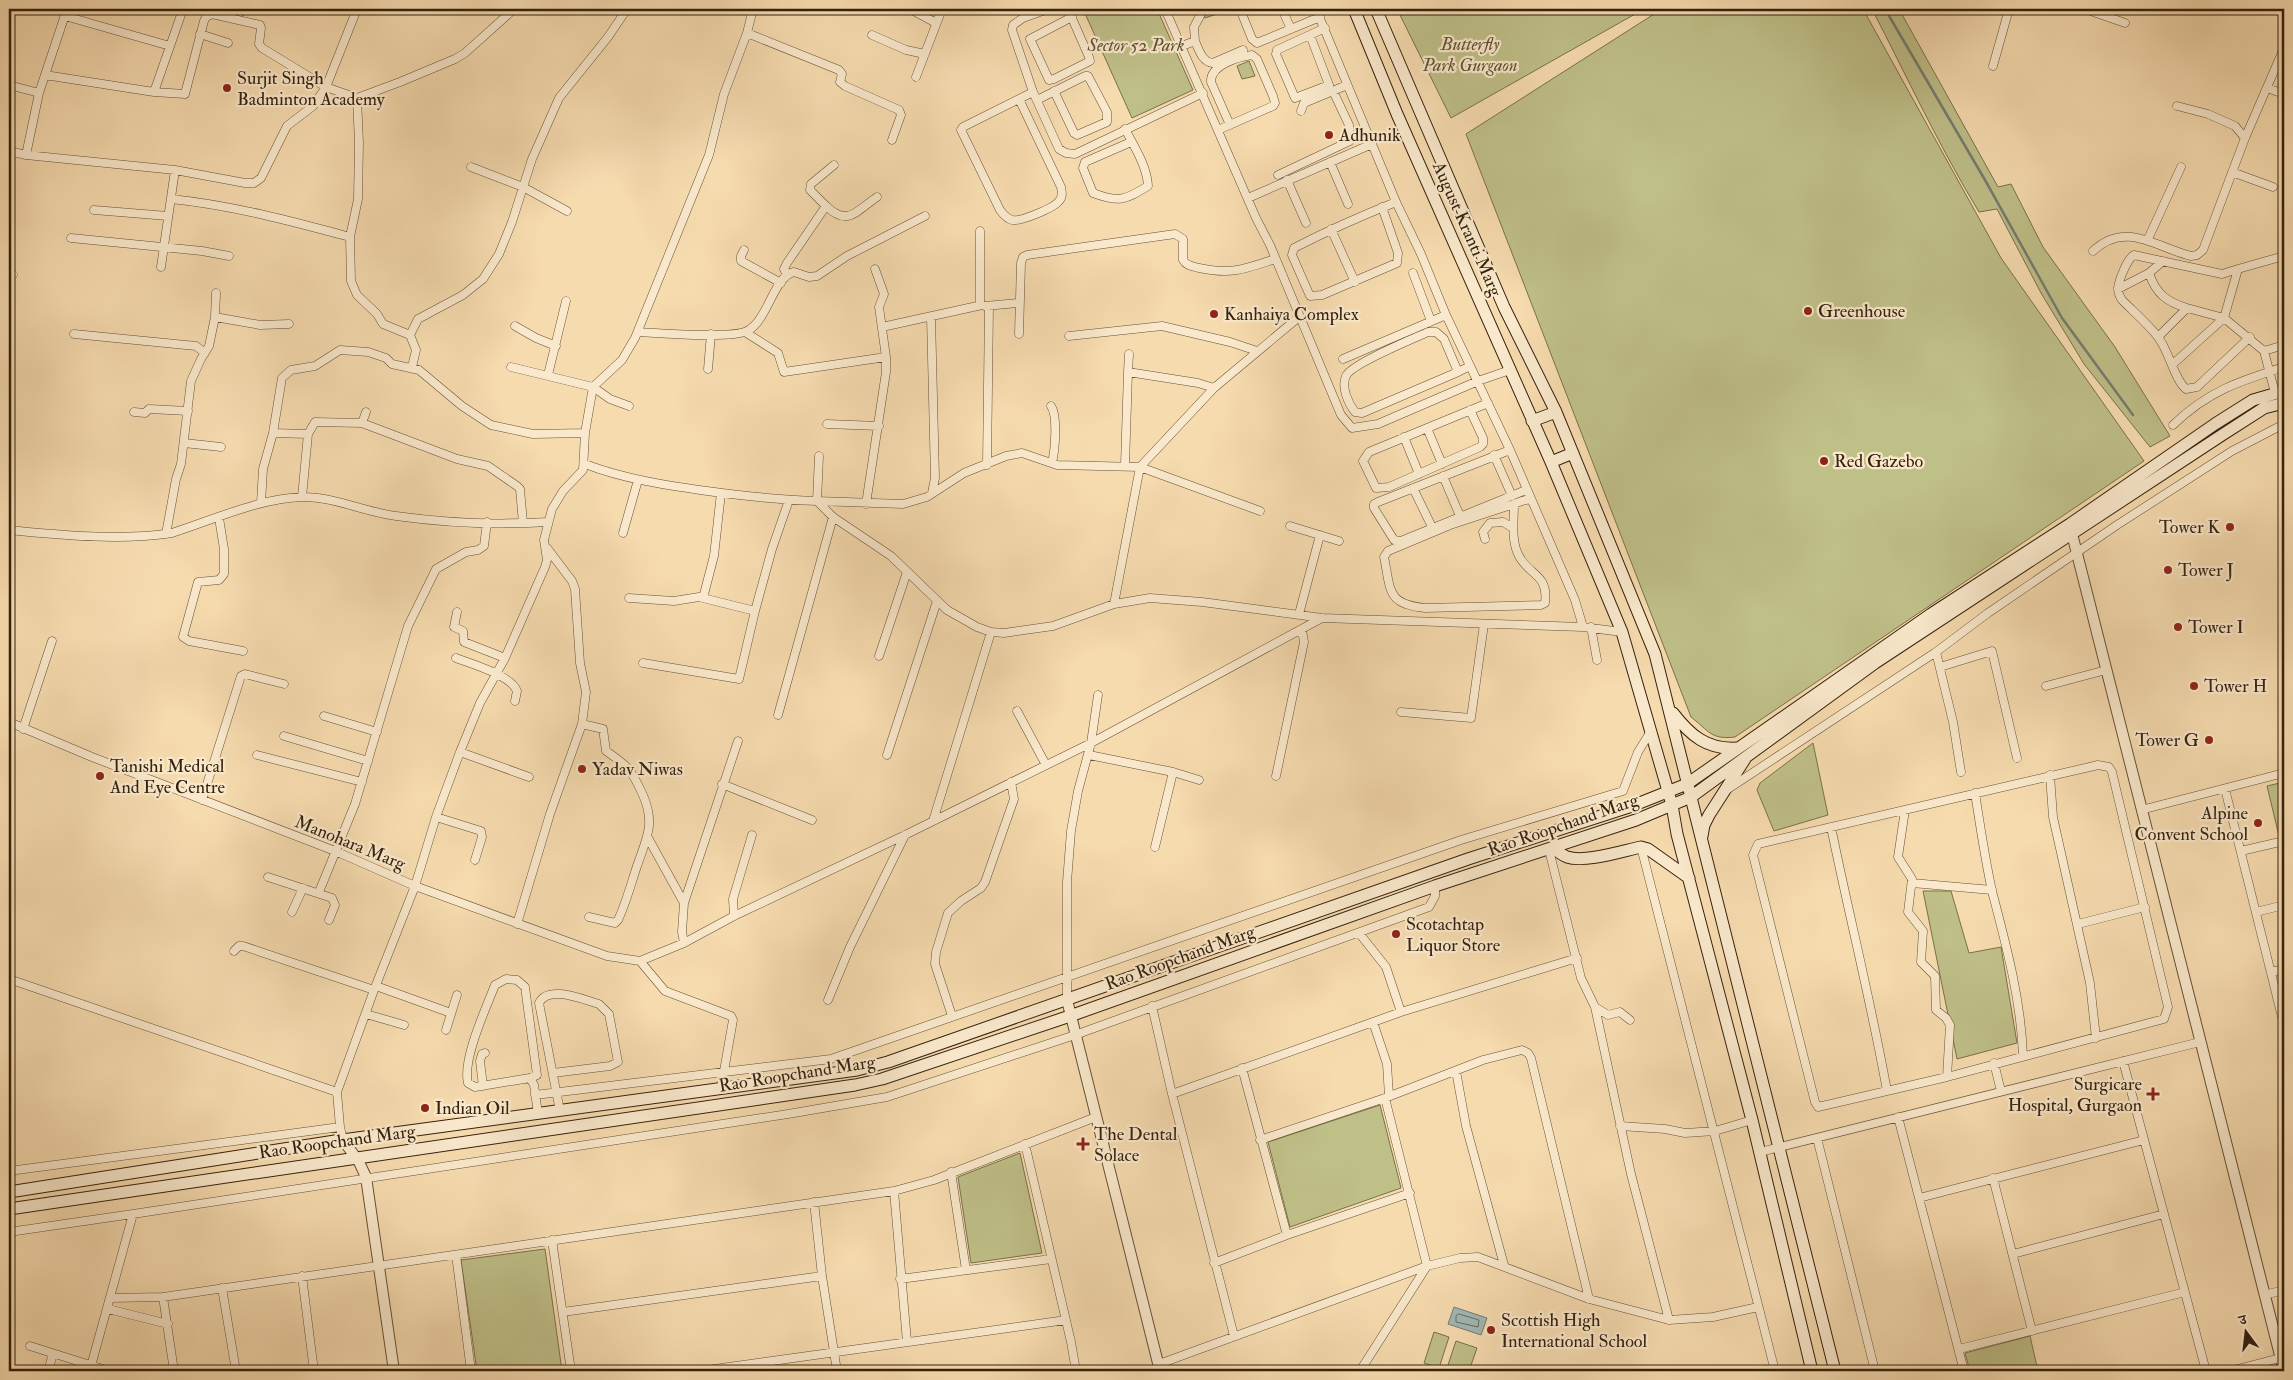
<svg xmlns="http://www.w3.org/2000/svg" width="2293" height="1380" font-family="'IM FELL Double Pica','Noto Serif Devanagari',serif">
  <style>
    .green { fill: #bfbf88; stroke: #7a704b }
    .water { fill: #a0b9b4; stroke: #757c72 }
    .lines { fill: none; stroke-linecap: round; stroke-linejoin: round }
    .shore { stroke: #6a6d61; stroke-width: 1 }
    .stream { stroke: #757c72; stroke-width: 2.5 }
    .minor-casing { stroke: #655036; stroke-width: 9 }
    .tertiary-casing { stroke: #655036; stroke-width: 12 }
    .secondary-casing { stroke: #35210e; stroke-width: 13 }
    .minor { stroke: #f9e8cb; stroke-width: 8 }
    .tertiary { stroke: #f9e8cb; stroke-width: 10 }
    .secondary { stroke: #f9e8cb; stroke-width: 11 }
    .poi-dot { fill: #8f2418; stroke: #f9e8cb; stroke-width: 2 }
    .labels { text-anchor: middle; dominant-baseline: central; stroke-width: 4.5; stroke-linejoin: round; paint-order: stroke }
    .park-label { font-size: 18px; font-style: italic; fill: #5e5033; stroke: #f9e8cb }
    .poi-label { font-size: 18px; fill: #35210e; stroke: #f9e8cb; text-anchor: start }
    .street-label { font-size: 18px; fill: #35210e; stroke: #f9e8cb }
  </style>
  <rect width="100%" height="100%" fill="#f6dbaf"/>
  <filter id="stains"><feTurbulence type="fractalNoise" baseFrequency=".004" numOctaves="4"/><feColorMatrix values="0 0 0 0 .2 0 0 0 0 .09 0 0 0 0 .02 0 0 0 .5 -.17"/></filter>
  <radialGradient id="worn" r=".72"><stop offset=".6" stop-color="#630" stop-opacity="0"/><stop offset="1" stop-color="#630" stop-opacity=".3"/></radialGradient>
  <path class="green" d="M1083,9H1157L1193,90L1132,118Z
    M1201,9H1232L1205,18Z
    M1397,9H1644L1451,118Z
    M1662,9H1863L2001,258L2144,461L1735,737C1711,740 1709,731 1691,717L1466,134Z
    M1872,9H1899L1998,187L2011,184L2043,247L2115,347L2170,436L2150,447L2084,364L2041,293L1997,209L1979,212C1939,146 1907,77 1872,9Z
    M1249,61L1255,76L1242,79L1237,66Z
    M1813,743L1828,815L1774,831L1757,790L1760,783Z
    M2284,782V834L2279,836L2267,786Z
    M1923,891H1951L1969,953L2001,947L2017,1043L1957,1059Z
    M1380,1105L1401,1188L1290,1227L1268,1142Z
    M1020,1153L1042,1253L971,1263L958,1177Z
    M545,1249L562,1371H477L461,1260Z
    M1434,1332L1449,1337L1439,1368L1424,1363Z
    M2030,1336L2038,1371H1970L1965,1353Z
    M1456,1341L1477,1348L1469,1371H1446Z"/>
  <path class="water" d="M1454,1307L1487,1318L1481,1335L1448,1324Z"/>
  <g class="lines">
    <path class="shore" d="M1459,1314L1479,1320L1478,1327L1456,1322V1316Z"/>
    <path class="stream" d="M1885,9L1985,180L2062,318L2133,415"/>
    <g class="minor-casing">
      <path id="minor" d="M910,9L936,23
        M1048,9L1023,18L1013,25L1012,30L1033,92L1059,149L1066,153L1075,154L1203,93
        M1068,9L1089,57L1090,61L1054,79L1049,80L1030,39L1072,17
        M1165,9L1256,218L1270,245L1341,415L1352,428L1378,424L1478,381L1510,370
        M1240,9L1252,39L1257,43L1320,17
        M1282,9L1291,29
        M1316,9L1396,202L1421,254L1446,315L1510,450L1575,600L1583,627
        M2085,9L2125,23
        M241,12L242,9
        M65,16L170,46
        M747,33L839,70L842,74L840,82L845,86L899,110L901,115L892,140
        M200,34L228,43
        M872,35L906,50L925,54
        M1310,35L1329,85L1295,98L1276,54L1277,50L1325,28
        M1195,41L1194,27L1200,16
        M1182,46L1195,41C1199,50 1202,62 1213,63L1243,50
        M1993,66L2009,9
        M45,75L154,92L185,94L204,21L206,17L212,14L260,25L261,28L259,44L262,48L326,87L357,98L400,82L455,59L465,53L514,9
        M916,77L942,9
        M9,85L39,93
        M2267,88L2284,94
        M154,92L183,9
        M357,98L359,143L358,199L350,237L351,281L357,295L377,314L383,324L410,335
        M1019,99L1061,187C1062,192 1063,197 1059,201C1054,208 1020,222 1012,220C1008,219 1003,214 1000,210L961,130L963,127L1033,92
        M1037,100L1085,76H1088L1107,112V122L1077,135L1074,133L1054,91
        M2177,106L2208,114L2235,126L2245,138
        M1301,111L1304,103L1347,85
        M1125,129C1134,146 1147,166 1148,186C1125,200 1119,203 1093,193L1083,168L1085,162L1131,142
        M1218,130L1273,106L1275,103L1273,96L1257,59L1252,55C1238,57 1210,65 1211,82L1230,125
        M9,151L26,155L175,170L245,183H254L261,178L287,126L313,106L326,87L357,9
        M26,155L39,93L67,9
        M1330,162L1348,204
        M471,167L523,187L567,211
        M2232,172L2273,187
        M1278,175L1350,141L1349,125L1333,91
        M1287,180L1306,223
        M1248,198L1372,144
        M171,199C231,205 291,221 350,237
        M826,206C848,227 856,211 877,197
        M1382,207L1398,253L1397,263L1322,295L1310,296L1292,255L1294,248C1327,231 1361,216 1396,202
        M94,210L168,216
        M1331,229L1355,282
        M980,231V304L985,306L1019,303
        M71,238L202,251L229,256
        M2148,239L2181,167
        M744,250L741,256V261L781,283
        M2093,251C2126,220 2157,248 2191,256L2197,255L2203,250L2245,138L2284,48
        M2163,261L2149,273C2156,294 2167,302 2187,308
        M161,267L175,170
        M2238,269L2222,274L2134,255C2127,259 2119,280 2118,288C2118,292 2120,297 2122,300C2134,312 2148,324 2158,337C2169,351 2175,381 2186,389L2197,387L2250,337
        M1413,273L1431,321
        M9,274L13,275
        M787,275L784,269L787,263L826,206L810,190L811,184L834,165
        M2118,289L2149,273
        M215,317L260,325L289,324
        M931,317L935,478L932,493
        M515,326L536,338L556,346
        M882,327L982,305
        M638,332C659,333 731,339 747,331C768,321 773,277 794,272L809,277L817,276L847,256L925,216
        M745,332L778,353L784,372L886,357
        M74,334L196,346L205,353
        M1019,334L1021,263L1023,257L1027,255L1175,234L1183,239V260C1186,266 1193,266 1199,268C1232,275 1245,269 1275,259
        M1069,336L1162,326L1230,342L1257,351
        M2158,337L2187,308L2224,318
        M2264,351L2284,345
        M1343,359L1446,315
        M2173,364L2224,318
        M412,367L416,350L410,335L418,319L463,295L483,279L499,254L512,222L532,159L559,98L608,37L627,9
        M511,367L593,387L610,399L629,406
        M708,369L711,334
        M1128,372L1129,354
        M1458,372L1444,339L1436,332H1428C1413,339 1351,364 1346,376C1341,387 1348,403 1355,412L1362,413L1458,372L1470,366
        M548,375L566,301
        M2275,393L2264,351L2224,318L2238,269L2284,256
        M1051,406C1058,416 1055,450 1052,463
        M1470,410L1483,438V444L1480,447L1389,487L1376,488L1363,461L1369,452L1488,403
        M134,412L145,413L149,409L188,411
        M362,423L366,412
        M827,424L879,426
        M2173,425C2208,391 2240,381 2284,367
        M1427,428L1442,464
        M273,433L308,434
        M1404,437L1419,474
        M184,443L221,447
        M1510,450L1378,502L1374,504V508L1394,540L1401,541L1526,490
        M1494,455L1512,496
        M819,456L817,501L903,504L927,497L964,473L1006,456L1022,453L1057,465L1140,467L1260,511
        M585,464C624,479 665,485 707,491C744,496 780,500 817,501L833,517L891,556L947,610L977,627L991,632L1004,633L1053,626L1114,604L1150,598L1202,602L1322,618L1583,627L1622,632
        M987,465L989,306
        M1125,465L1128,372L1198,383L1214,388
        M1443,476L1460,516
        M1413,488L1432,527
        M302,497L308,434L315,422L362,423L457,459L488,466L517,486L520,489L523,523
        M261,503L263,469L273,433L282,378L291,370L315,366L340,350L368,352L386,358L392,364L419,370L462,406L491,425L533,434L585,433
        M866,504L886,372V357L879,307L884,294L875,269
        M1514,504C1514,520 1511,539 1518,554C1528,576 1549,573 1545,603L1541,605L1425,608C1386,604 1391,590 1384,557L1388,551L1450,525L1514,504C1519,502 1524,500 1530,499
        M219,518L224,549V574L219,580L198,582L183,637L189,641L243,651
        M1290,526L1339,541
        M9,530C63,535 118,541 172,533C213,520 260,498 303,497C335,497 365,512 396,516C446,523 498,525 548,522
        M623,533L638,480
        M166,534L176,479L181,464L191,381L201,359L209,346L215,317L216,293
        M1485,539L1483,532L1490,523L1503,522L1513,528
        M547,548L572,581L575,589L580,663L586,692L582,724L603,729L606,751C628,766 631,769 642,793C656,823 647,837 637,866C631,884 626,903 618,920L615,923L589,917
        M629,598L674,601L699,597L755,611
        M703,598L714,556L721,493
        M1114,604L1140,467L1214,388L1299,317
        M457,612L454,627L463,631L464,642L505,658
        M1299,614L1320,535
        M1591,627L1597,660
        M1936,652L1953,722L1961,772
        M879,656L907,572
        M456,658C471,664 511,675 517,691L515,701
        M643,663L739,679L755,611L772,549L789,500
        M1940,667L1992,651L2017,758
        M2046,686L2106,670
        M1017,711L1046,765
        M1401,712L1471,718L1484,624
        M778,715L833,517
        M324,716L377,732
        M9,722L92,757L335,851L415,886L607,956L640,961L684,943L734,916L905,835L1091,743L1322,618
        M23,729L52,641
        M284,736L368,761
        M460,752L529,777
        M257,755L362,782
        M887,755L937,601
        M1089,755L1173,772L1199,780
        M2098,765L2109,767L2112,772L2168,1007L2164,1019L1947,1077L1818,1107L1815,1102L1753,855L1758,844Z
        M2050,775L2053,817L2090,983L2096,1038
        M1276,776L1304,642L1302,630
        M722,784L812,820
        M1728,789L1936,652L1988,613L2117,525L2232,451L2284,424
        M2225,789L2284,1025
        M1975,793C1980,825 1985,859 1992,891C2006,945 2021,999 2023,1056
        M202,800L241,676L245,674L284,684
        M1905,810L1898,857L1912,879L1908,912L1923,931L1921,962L1935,976L1936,1010L1946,1018L1950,1025L1947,1077
        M2141,810L2284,773
        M436,817L481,831L482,837L475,860
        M933,821L991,632
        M1831,827C1849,915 1871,1002 1887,1091
        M647,836L684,903L682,932L684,943
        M1155,847L1173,772
        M1641,847L1775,1371
        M1549,850L1581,978L1595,1007L1608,1015L1620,1012L1630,1020
        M2241,851L2284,841
        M268,877L332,898L335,905L329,920
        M1912,883L1992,890
        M319,892L355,804L408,626L436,569L466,552L478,550L484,546L487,522
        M684,903L738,741
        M292,912L303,888
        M2256,912L2284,905
        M734,916L733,899L752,835
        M517,924L550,814L582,724
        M2078,924L2145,907
        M1359,933L1386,967L1401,1012
        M234,951L239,946H243L374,990
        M640,961L665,991L731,1016L733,1020L721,1088
        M2271,972L2284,969
        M9,979L337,1092
        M376,986L451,1013
        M828,1000L850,947L905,835
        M1067,1000V882L1071,831L1078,791L1091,743L1098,695
        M1152,1006L1172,1094L1234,1336
        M1595,1007L1631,1174L1669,1320
        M366,1014L404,1025
        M952,1016L935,964L936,952L948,913L961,901L981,888L985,882L1014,799L1011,782
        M1373,1022L1387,1064L1389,1096
        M446,1030L457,995
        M2123,1061L2206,1371
        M1994,1063L2001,1091
        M1242,1068L1287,1235
        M1456,1071L1466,1126L1504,1265
        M553,1073L610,1066L618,1062L609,1014L599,1004C584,1000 548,984 539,1003L560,1111
        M530,1078L537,1075L525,987L517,980L506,979L495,985C486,1008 462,1060 468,1083L475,1087L530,1078L534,1085L538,1114
        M483,1086L480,1061L482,1054L485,1053
        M1172,1094L1401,1012L1577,958
        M535,1095L831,1059L1461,840L1623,791L1638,752L1651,731
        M1898,1117L1964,1371
        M1620,1126L1665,1129L1685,1133L1715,1131L1752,1120
        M1817,1138L1875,1371
        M343,1140L340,1127L337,1092L374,990L415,886L436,817L460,752L480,703L505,658L545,567L547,560L544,540L552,509L563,491L583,470L585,433L593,387L622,360L635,338L709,155L724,94L747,33L753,9
        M1260,1140L1385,1098L1483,1060L1522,1050L1528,1053L1531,1058L1589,1299
        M1025,1144L1071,1342L1076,1371
        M1760,1152L2200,1042
        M9,1171L340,1127
        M951,1172L966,1270
        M1993,1178L2032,1331
        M894,1191L907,1342
        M1919,1198L2144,1140
        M814,1202L822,1276L837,1371
        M9,1232L133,1214
        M552,1240L571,1371
        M2013,1254L2164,1214
        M456,1255L471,1371
        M1214,1263L1287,1235L1410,1193
        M302,1276L314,1371
        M900,1279L1051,1259
        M222,1288L236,1371
        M2264,1295L2284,1290
        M163,1297L174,1371
        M111,1298L163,1297L894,1191L934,1180L1096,1117
        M108,1309L168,1324
        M563,1312L822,1276
        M30,1346L109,1371
        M1959,1349L2185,1292
        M1159,1364L1427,1266L1460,1258L1478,1257L1589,1299L1669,1320L1713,1317L1758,1307
        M91,1366L133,1214L788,1114L887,1097L1075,1035L1429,907L1435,896V886
        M48,1371L53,1354
        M700,1371L1066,1320
        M1360,1371L1427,1266L1385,1098
        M2230,1371L2280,1358"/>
    </g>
    <g class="tertiary-casing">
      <path id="tertiary" d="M2070,526L2284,1371
        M1067,1000L1160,1371
        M343,1140L359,1162L366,1177L394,1371"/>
    </g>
    <g class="secondary-casing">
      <path id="secondary" d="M1354,9L1397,114L1551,462L1622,632L1672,805L1677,834L1752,1120L1812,1371
        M1376,9L1504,307L1556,412L1655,654L1835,1371
        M1532,421L1556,412
        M1551,462L1573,453
        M1673,713C1690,735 1707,750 1737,748
        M1702,836L1704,825L1709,815L1745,759
        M1554,848C1558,852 1562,855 1567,857C1585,863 1622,851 1641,847L1648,849L1689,878
        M9,1192L335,1141L857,1070L888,1062L1468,859L1632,806L1687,784L1931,614L2070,524L2215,424L2253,400L2284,391
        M9,1209L855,1085L882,1079L1070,1016L1435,886L1636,820L1691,797L1875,663L2222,435L2264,408L2284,403"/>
    </g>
    <use href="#minor" class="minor"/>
    <use href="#tertiary" class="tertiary"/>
    <use href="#secondary" class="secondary"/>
  </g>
  <g class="poi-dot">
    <circle cx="227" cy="88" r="5"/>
    <circle cx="1329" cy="135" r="5"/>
    <circle cx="1808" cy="311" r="5"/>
    <circle cx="1214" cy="314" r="5"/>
    <circle cx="1824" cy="461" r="5"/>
    <circle cx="2230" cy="527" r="5"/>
    <circle cx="2168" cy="570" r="5"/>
    <circle cx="2178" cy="627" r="5"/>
    <circle cx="2194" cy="686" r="5"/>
    <circle cx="2209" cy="740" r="5"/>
    <circle cx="582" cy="769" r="5"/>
    <circle cx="100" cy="776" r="5"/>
    <circle cx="2258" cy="823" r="5"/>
    <circle cx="1396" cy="934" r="5"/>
    <path d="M2150.5 1086.5h5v5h5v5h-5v5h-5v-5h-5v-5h5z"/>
    <circle cx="425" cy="1108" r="5"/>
    <path d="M1080.5 1136.5h5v5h5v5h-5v5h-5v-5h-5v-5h5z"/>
    <circle cx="1491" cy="1330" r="5"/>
  </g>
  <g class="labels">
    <g class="park-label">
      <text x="1470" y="44">Butterfly<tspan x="1470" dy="21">Park Gurgaon</tspan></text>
      <text x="1136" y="45">Sector 52 Park</text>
    </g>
    <g class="poi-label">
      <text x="237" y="78">Surjit Singh<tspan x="237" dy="21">Badminton Academy</tspan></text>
      <text x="1339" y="135">Adhunik</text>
      <text x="1818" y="311">Greenhouse</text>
      <text x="1224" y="314">Kanhaiya Complex</text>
      <text x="1834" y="461">Red Gazebo</text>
      <text x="2220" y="527" text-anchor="end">Tower K</text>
      <text x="2178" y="570">Tower J</text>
      <text x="2188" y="627">Tower I</text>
      <text x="2204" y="686">Tower H</text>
      <text x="2199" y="740" text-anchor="end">Tower G</text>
      <text x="110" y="766">Tanishi Medical<tspan x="110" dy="21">And Eye Centre</tspan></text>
      <text x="592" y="769">Yadav Niwas</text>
      <text x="2248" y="813" text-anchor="end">Alpine<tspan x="2248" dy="21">Convent School</tspan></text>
      <text x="1406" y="924">Scotachtap<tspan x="1406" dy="21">Liquor Store</tspan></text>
      <text x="2142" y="1084" text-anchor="end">Surgicare<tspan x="2142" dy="21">Hospital, Gurgaon</tspan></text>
      <text x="435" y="1108">Indian Oil</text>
      <text x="1094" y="1134">The Dental<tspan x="1094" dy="21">Solace</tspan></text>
      <text x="1501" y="1320">Scottish High<tspan x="1501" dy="21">International School</tspan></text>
    </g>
    <g class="street-label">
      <text transform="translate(1467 229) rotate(66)">August Kranti Marg</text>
      <text transform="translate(1563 825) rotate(-19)">Rao Roopchand Marg</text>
      <text transform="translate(350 843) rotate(22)">Manohara Marg</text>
      <text transform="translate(1180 958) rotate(-20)">Rao Roopchand Marg</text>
      <text transform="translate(797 1074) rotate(-9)">Rao Roopchand Marg</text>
      <text transform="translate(337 1142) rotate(-8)">Rao Roopchand Marg</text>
    </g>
  </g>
  <rect width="2293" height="1380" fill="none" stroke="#f6dbaf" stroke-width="30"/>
  <rect x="10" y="10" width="2273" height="1360" fill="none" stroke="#35210e" stroke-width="2.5"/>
  <rect x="15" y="15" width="2263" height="1350" fill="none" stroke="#35210e"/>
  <g transform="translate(2246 1332) rotate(345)" stroke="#f9e8cb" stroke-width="4" paint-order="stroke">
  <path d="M0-4L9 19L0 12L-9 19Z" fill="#35210e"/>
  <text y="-8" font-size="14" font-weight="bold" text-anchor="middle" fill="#35210e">उ</text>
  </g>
  <rect width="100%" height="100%" filter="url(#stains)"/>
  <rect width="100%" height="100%" fill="url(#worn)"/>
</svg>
